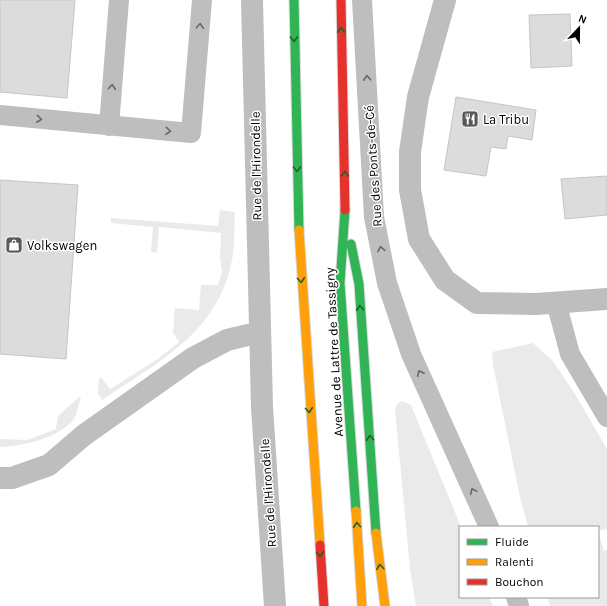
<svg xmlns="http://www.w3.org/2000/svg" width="607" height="606" font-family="Karla,sans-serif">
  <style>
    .green { fill: #eaeaea }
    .building { fill: #dcdcdc; stroke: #c5c5c5 }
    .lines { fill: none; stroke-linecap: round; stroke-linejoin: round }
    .fast-casing { stroke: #dbdbdb; stroke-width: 11 }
    .slow-casing { stroke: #dbdbdb; stroke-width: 11 }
    .jam-casing { stroke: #dbdbdb; stroke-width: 11 }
    .lane { stroke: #bebebe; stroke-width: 20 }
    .street { stroke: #bebebe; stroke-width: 22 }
    .fast { stroke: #30b455; stroke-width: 9 }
    .slow { stroke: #ff9f0a; stroke-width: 9 }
    .jam { stroke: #e5322d; stroke-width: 9 }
    .oneway { stroke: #686868 }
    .oneway2 { stroke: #1a632f }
    .labels { text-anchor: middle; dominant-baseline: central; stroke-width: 3; stroke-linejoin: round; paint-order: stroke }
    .poi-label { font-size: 13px; fill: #000; stroke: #fff; text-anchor: start }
    .street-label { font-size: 13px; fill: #000; stroke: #fff }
  </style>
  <rect width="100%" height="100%" fill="#fff"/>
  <path class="green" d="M220,210L235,212C234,227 235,245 232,260C218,333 158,362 102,400L98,393L99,379L101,377L110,389L158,359L179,342L173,333L175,308L199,310L201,285H218L222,272L220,258L221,233L159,227L157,253L151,252L153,227L111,223V218L218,226Z
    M533,343L553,361L575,394L607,449V529L598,531L604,551L607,550V606H550L547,597H598V527H528L520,497L493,365L492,352Z
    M79,397L81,399C78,405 77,415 73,420C57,439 23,446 0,447V439L27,440L56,429L58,416Z
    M402,401L411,405L461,527L460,597H489L493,606H416L410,569L395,409L397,404Z"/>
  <path class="building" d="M0,0H75L67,98L0,92Z
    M570,14L572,66L531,68L529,15Z
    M456,97L536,110L532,140L508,136L506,149L491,147L486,176L444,170Z
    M607,176V215L565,219L561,179Z
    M0,180L78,185L66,359L0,354Z"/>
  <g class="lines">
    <g class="fast-casing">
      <path id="fast" d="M294,0L299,230
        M345,210L340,283L356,511
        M351,244L359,284L376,533"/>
    </g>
    <g class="slow-casing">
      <path id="slow" d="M299,230L320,545
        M356,511L362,606
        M376,533L385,606"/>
    </g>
    <g class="jam-casing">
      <path id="jam" d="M341,0L345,210
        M320,545L324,606"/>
    </g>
    <path class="lane" d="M362,0L374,217L387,283L411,354L489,527
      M0,115L191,133L202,0
      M109,126L119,0
      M556,302L570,354L607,417
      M516,597L519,606"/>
    <path class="street" d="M252,0L262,407L275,606
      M445,0L418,97L410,152V190L419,239L445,280L477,303L536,304L607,299
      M0,478H12L49,465L84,435L193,358L227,340L260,332"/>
    <use href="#fast" class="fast"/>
    <use href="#slow" class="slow"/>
    <use href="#jam" class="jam"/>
  </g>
  <defs><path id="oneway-chevron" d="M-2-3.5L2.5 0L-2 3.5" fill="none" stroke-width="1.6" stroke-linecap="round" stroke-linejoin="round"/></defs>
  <g class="oneway">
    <use href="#oneway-chevron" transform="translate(200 26) rotate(-86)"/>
    <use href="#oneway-chevron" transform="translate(367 78) rotate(-93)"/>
    <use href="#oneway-chevron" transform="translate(112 87) rotate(-85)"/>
    <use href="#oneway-chevron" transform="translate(39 119) rotate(6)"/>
    <use href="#oneway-chevron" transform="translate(168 131) rotate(5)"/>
    <use href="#oneway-chevron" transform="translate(381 249) rotate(-101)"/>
    <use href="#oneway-chevron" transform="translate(420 373) rotate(-115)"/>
    <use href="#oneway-chevron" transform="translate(473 491) rotate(-114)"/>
  </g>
  <g class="oneway2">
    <use href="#oneway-chevron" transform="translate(341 30) rotate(-91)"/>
    <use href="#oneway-chevron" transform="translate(294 39) rotate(89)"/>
    <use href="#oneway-chevron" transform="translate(297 169) rotate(89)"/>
    <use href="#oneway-chevron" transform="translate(345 174) rotate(-91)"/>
    <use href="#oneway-chevron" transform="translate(301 280) rotate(86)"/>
    <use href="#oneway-chevron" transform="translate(360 308) rotate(-94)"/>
    <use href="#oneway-chevron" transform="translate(309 410) rotate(86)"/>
    <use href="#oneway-chevron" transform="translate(370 438) rotate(-94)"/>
    <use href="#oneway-chevron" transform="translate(357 525) rotate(-94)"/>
    <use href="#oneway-chevron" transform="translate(320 554) rotate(85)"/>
    <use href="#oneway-chevron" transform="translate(380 567) rotate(-97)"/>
  </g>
  <defs>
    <g id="restaurant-square" transform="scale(0.9)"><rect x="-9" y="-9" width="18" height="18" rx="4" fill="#595959" stroke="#fff"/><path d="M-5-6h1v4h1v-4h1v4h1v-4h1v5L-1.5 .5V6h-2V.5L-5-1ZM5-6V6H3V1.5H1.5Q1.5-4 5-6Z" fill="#fff"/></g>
    <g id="shop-square" transform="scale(0.9)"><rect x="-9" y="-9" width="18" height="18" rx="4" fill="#595959" stroke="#fff"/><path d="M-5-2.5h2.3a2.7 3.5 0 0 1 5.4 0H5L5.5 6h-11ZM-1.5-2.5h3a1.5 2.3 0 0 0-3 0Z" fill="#fff"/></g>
  </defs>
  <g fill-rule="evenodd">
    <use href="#restaurant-square" x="470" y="119"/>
    <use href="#shop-square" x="14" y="245"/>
  </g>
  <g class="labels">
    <g class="poi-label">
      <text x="483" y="119">La Tribu</text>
      <text x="27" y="245">Volkswagen</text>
    </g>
    <g class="street-label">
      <text transform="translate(256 166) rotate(-91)">Rue de l'Hirondelle</text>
      <text transform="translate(373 166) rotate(-94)">Rue des Ponts-de-Cé</text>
      <text transform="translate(334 352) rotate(-93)">Avenue de Lattre de Tassigny</text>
      <text transform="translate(268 493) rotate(-94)">Rue de l'Hirondelle</text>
    </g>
  </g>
  <rect x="459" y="526" width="140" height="72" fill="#ffffff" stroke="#999999"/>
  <rect x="467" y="539" width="20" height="6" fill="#30b455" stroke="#999999"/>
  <text x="495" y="546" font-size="12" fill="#000000">Fluide</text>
  <rect x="467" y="559" width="20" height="6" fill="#ff9f0a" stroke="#999999"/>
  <text x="495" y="566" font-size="12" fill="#000000">Ralenti</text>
  <rect x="467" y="579" width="20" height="6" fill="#e5322d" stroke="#999999"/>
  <text x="495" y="586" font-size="12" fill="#000000">Bouchon</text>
  <g transform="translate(579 28) rotate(22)" stroke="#ffffff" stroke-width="3" paint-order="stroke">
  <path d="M0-3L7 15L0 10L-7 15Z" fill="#000000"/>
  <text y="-6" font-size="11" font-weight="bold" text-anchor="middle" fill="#000000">N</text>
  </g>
</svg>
